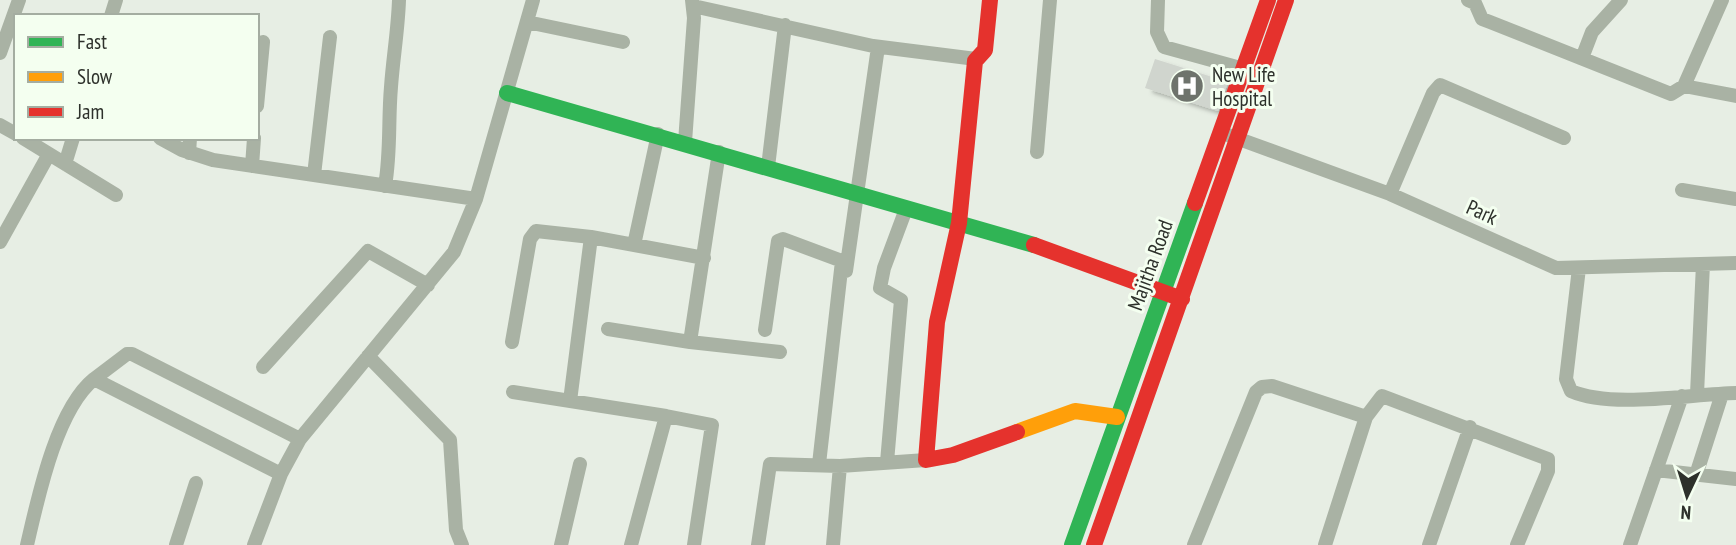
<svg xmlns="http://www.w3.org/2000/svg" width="1736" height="545" font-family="'PT Sans Narrow',sans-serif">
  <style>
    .building { fill: #d0d5ce; filter: url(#shadow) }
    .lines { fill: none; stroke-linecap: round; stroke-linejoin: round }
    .street { stroke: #a9b2a4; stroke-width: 14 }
    .fast { stroke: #30b455; stroke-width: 16 }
    .slow { stroke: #ff9f0a; stroke-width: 16 }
    .jam { stroke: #e5322d; stroke-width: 16 }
    .labels { text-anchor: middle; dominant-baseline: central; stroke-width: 6; stroke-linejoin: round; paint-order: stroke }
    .poi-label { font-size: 21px; fill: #2d312b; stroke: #f4fff0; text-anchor: start }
    .street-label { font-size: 21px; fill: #2d312b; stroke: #f4fff0 }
  </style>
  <defs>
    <filter id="shadow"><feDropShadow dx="7" dy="4.5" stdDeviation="2" flood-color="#0004"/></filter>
  </defs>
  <rect width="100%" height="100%" fill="#e7eee4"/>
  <path class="building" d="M1155,59L1228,82L1218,111L1145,88Z"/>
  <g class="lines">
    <path class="street" d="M1158,0L1157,32L1164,47L1244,69
      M1468,0L1475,3L1482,19L1490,22L1671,94L1684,86L1722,0
      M693,6L873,46L976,59
      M111,16L116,0
      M527,22L623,42
      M0,53L19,0
      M1582,58L1592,32L1621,0
      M1684,86L1736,96
      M257,106L263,42
      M0,125L16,134
      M1228,135L1390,194L1556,268L1736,263
      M23,138L116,195
      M160,138L182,150L213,160L476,199
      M685,142L694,18L692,0
      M719,152L690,342L780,352
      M1037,152L1050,0
      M189,153L190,138
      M65,164L73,138
      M252,166L254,138
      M768,167L785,25
      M314,175L330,37
      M385,186C391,151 388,121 391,87C393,58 398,30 399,0
      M1682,190L1736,199
      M1390,194L1433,93L1440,85L1564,138
      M0,242L49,154
      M634,245L658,134
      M1579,268L1566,379L1571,391C1612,409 1690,394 1736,393
      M846,271L878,47
      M608,329L690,342
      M765,330L778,241L783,239L842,261L819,464
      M512,342L530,239L536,231L591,237L704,258
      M368,356L450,440L456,530L462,545
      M263,367L368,251L428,285
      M513,392L666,416L631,545
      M1697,394L1703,264
      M570,401L591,237
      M666,416L712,425L694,545
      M887,462L901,300L880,288L884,268L906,209
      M1656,470L1736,479
      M281,474L94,379L127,354H132L300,439
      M1696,475L1722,394
      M27,545C38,498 56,410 94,379
      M176,545L196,483
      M254,545L281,474L300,439L454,252L476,199L533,0
      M561,545L580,464
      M758,545L770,464L840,466L926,460
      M833,545L840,466
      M1194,545L1256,392L1262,387L1272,386L1366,417
      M1325,545L1366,417L1382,396L1548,459V471L1517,545
      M1429,545L1470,427
      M1630,545L1682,396"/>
    <path class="fast" d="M507,93L1034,245
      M1072,545L1195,203"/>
    <path class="slow" d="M1017,432L1075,411L1117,417"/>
    <path class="jam" d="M990,0L985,50L975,61L959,223L937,322L926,460L953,455L1017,432
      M1195,203L1268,0
      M1034,245L1182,299
      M1094,545L1286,0"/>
  </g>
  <defs>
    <g id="hospital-disc" transform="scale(1.75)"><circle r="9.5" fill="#6e736c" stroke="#f4fff0"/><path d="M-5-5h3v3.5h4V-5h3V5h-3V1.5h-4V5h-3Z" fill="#fff"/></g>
  </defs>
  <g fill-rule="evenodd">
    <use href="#hospital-disc" x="1187" y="86"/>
  </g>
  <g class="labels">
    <g class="poi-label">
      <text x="1212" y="74">New Life<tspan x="1212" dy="24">Hospital</tspan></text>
    </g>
    <g class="street-label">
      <text transform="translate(1482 212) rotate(24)">Park</text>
      <text transform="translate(1150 265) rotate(-70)">Majitha Road</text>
    </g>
  </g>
  <rect x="14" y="14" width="245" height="126" fill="#f4fff0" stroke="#a4ada1" stroke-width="2"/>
  <rect x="28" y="37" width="35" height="10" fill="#30b455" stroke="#a4ada1" stroke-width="2"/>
  <text x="77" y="49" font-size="21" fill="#2d312b">Fast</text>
  <rect x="28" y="72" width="35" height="10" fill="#ff9f0a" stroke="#a4ada1" stroke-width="2"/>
  <text x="77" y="84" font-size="21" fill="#2d312b">Slow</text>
  <rect x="28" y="107" width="35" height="10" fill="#e5322d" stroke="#a4ada1" stroke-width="2"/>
  <text x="77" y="119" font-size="21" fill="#2d312b">Jam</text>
  <g transform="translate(1687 496) rotate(184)" stroke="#f4fff0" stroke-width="5" paint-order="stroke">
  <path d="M0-5L12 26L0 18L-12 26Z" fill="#2d312b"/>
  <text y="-10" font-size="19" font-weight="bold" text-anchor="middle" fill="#2d312b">N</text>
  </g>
</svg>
